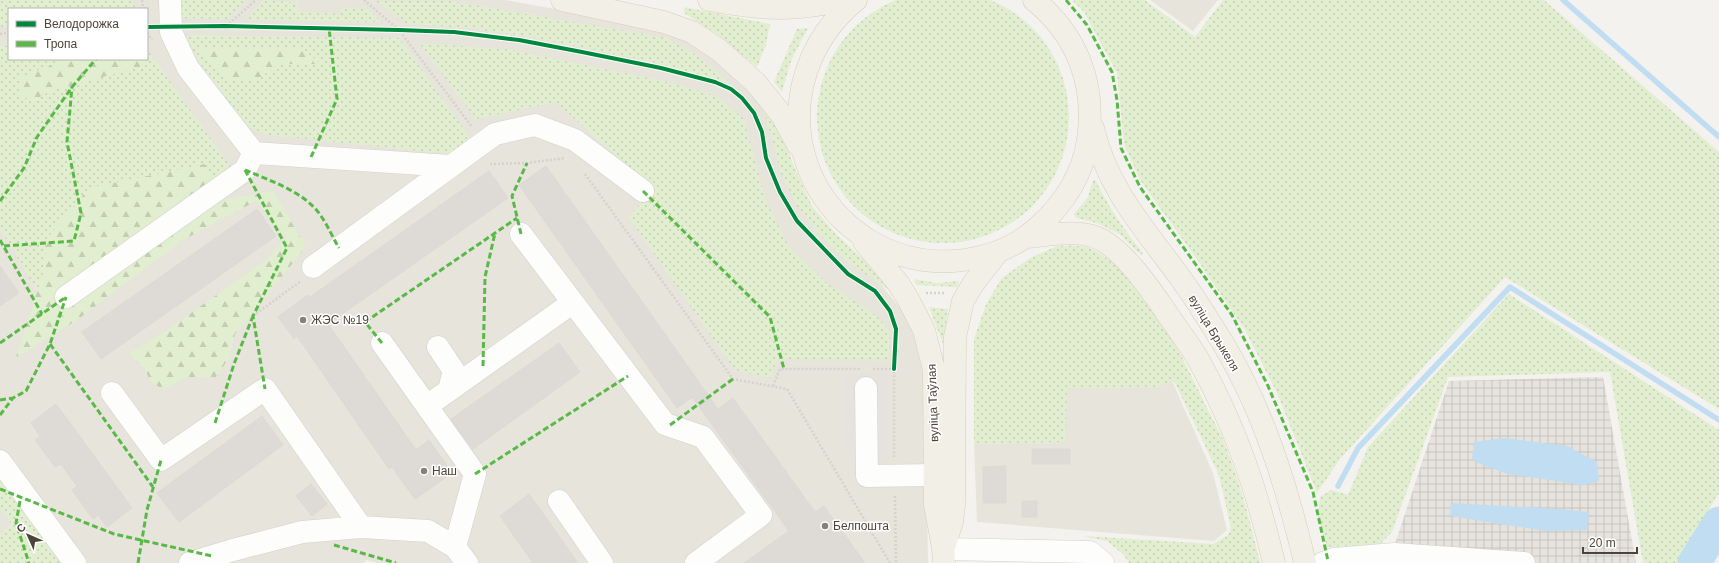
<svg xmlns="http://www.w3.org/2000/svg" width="1719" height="563" font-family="Helvetica,sans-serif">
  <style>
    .residential { fill: #e7e4dc; fill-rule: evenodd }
    .industrial { fill: url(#industrial-grid) }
    .green { fill: url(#green-dots) }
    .forest { fill: url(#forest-firs) }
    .parking { fill: #e6e3df }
    .water { fill: #c0ddf1 }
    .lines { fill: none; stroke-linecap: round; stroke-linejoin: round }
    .stream { stroke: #c0ddf1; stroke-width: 5.5 }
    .river { stroke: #c0ddf1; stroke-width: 33 }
    .building { fill: #dedbd6; stroke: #dcd9d4 }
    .minor-casing { stroke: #d2d0cb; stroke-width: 23 }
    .major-casing { stroke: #d6cebb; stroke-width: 23 }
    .path { stroke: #d3d2cc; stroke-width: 2.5; stroke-dasharray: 2 2; stroke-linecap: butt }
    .minor { stroke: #fdfdfc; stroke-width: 22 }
    .major { stroke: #f2efe6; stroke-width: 22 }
    .quiet { stroke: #58b947; stroke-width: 3; stroke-dasharray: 6 3; stroke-linecap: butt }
    .cycleway-casing { stroke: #fff; stroke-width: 6 }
    .cycleway { stroke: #00873e; stroke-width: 4 }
    .poi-dot { fill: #868178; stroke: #fff; stroke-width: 1.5 }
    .labels { text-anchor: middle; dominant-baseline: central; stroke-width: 3; stroke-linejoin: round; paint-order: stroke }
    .poi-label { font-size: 12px; fill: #4b4439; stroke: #fff; text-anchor: start }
    .street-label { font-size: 12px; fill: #4b4439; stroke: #fff }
  </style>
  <defs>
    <pattern id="industrial-grid" width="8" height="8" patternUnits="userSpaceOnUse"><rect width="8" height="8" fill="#e6e2de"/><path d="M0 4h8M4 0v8" fill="none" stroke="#c7c3bf"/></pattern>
    <pattern id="green-dots" width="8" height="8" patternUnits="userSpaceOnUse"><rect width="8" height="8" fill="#e1eecf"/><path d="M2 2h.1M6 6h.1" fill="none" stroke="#c3cdb2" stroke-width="1.8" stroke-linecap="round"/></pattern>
    <pattern id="forest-firs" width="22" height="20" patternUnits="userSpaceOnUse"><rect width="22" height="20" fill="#e1eecf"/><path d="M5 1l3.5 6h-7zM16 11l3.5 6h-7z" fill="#c3cdb2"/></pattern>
  </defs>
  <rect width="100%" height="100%" fill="#f4f2ee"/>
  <path class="residential" d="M0,0H505L671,30L715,57L761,100L810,209L873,275L909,319L925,376L928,563H376L367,560L363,563H0ZM9,9H147V59H9Z
    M1150,0H1218L1193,31Z
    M1172,381L1213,473L1227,530L1214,541L977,522L974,444L1064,442L1067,388L1156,387Z"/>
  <path class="industrial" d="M1603,377L1636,563H1392L1396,541L1449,381Z"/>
  <path class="green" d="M817 117a126 126 0 1 1 252 0a126 126 0 1 1-252 0Z
    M0,0H133L135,9H9V26L0,27Z
    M182,0H246L227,19L182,18L181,7Z
    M264,0L297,3V11L340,14L342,8L368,9L382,22L249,20L247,18Z
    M1072,0H1145L1195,37L1223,0H1544L1719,152V409L1505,277L1340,459L1317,493L1277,393L1244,328L1191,251L1140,180L1124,144L1117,73L1084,12Z
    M376,1H449L667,38L699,57L729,83L653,62L537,38L470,28L407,24Z
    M684,7L770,24L766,45L757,67L718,35L684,13Z
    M808,28L791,61L782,92L774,82L797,29Z
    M192,35L399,38L471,139L450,154L268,135L248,129L228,106L183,38Z
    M419,43L512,50L677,84L716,96L743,118L766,201L789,247L828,284L877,316L890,332L889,359H777L770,378L735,370L629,218L652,188L556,102L476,119Z
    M0,46H9V59H147V49L233,170L42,300L2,231H0Z
    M756,97L776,117L793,164L812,206L835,233L867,263L890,291L845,260L818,233L797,206L781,173L766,117Z
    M1093,180L1096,181C1109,208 1124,229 1143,253L1141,255L1119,234L1097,223L1076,218L1074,214L1088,197Z
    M1057,246C1065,246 1083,245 1090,248C1143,273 1182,355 1206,406C1213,420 1222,435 1227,450C1241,486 1251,525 1260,563H1129L1123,554L1107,541L1083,536L1213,544L1228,535L1231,528L1219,475L1174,381L1156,387L1067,388L1065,442L974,444V339L987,302L1002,278L1030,258Z
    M914,279L937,283L959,281L957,287L916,285Z
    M1509,294L1719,430V493L1677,563H1643L1610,372L1448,377L1392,532L1379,545L1327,547L1318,517L1320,497L1331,490L1348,495L1368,447Z
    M929,307L948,309L943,344Z
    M0,479L62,563H0V534L12,525L0,508Z"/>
  <path class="forest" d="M197,47H300L321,64H280L255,81H227Z
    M68,59H145L147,65L50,91L33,101L21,96V77Z
    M205,164L221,200L273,191L306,247L235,334L229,358L216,377H187L164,390L150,381L145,369L128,354L164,332L266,260L286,238L256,201L183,240L77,320L16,357L45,267L46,239L89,188Z"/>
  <path class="parking" d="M843,373H888L887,467H859L843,446Z"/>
  <path class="water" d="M1505,438L1567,446L1597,462L1599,481L1583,485L1508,474L1478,463L1472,458L1474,442Z
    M1451,503L1559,509L1589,512L1587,530L1546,531L1450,516Z"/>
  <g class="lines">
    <path class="stream" d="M1563,0L1719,137
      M1338,486L1358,448L1510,287L1719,420"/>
    <path class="river" d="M1694,563L1719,523"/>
  </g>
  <path class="building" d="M546,166L718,409L733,398L815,512L824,506L865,563H744L789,531L692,397L677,408L519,185Z
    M489,171L508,198L328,324L416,450L429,440L452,473L415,499L392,467L389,469L297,336L294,339L278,317L308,295L310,297Z
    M257,209L276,236L101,359L82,332Z
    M0,266L19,293L0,306Z
    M559,343L580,372L473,449L451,419Z
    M56,404L132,508L107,527L98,515L93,519L72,490L77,486L61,464L55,467L35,440L40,436L31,423Z
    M262,416L283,445L179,522L157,493Z
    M1032,449H1070V464H1032Z
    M1006,466V503H983V467Z
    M311,484L327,504L312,516L296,496Z
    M529,494L552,526L578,563H533L500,516Z
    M1022,501H1037V517H1022Z"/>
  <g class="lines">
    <g class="minor-casing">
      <path id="minor" d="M170,0L171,32L188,68L254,153
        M521,234L665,424L703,437L761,515L696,563
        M313,267L495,134L535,125L575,140L643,191
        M66,297L245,170L254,153L451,166
        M382,343L475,474L455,547
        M438,347L454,371L449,390
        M866,388L867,476L935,475
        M112,393L161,460L265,389L361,527
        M427,406L572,303
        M0,461L75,563
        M559,501L602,563
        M944,549L1090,552L1103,563
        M190,563L233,550L302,532L361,527L428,531L455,547L467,563
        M1323,563L1334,559L1394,554L1524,563"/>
    </g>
    <g class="major-casing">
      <path id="major" d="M562,0L664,22L692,32L719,50L756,83L781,114L798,145
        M709,0C758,9 793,12 842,0
        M856,0C776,65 780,186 870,241C895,256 924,263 954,261C984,259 1014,248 1037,228C1064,204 1083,175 1088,139C1096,84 1077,35 1034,0
        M1093,128C1107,188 1144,228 1179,276C1195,298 1210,322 1224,345C1264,412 1287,487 1305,563
        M1027,237C1050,235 1081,228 1102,240C1126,254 1148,286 1164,309C1175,326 1188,342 1198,359C1235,425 1257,490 1274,563
        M864,242L898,283L908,299L924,330L934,370L935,505C938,525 944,543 944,563
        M944,547L952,522L954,506L955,337L963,301L973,284L998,252"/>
    </g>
    <path class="path" d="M142,0L143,9
      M364,0L399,30L472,127
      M226,26L256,0
      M190,27L399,30L454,32L519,40L582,52L661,68L715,82L731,89
      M147,33L152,40
      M0,34L9,33
      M754,114L762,132L766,158L780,192L797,221L848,274L875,291L890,311L896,329L894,369V457
      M490,164L527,163L565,158
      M585,174L733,379L787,389L890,563
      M926,293H945
      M253,316L301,281
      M873,369H894
      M773,386L780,369H860
      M895,496L896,563"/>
    <use href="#minor" class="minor"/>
    <use href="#major" class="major"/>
    <path class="quiet" d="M1066,0L1087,25L1112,72L1117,100L1121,148L1140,187L1232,315L1268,386L1313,492L1328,561
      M311,157L337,99L329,28
      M245,170L287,248L253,316L265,389
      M245,170C271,181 305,192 321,216C328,226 333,238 339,248
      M643,191L770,317L784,369
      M0,201L24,168L37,137L72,87L96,59
      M521,234L512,196L527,163
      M0,240L42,314
      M4,246L74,241L81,213L67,142L72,87
      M0,343L66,297
      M382,343L365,322L517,218
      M50,344L153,487
      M483,366L485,277L495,233
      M0,400L13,398
      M0,415L13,398L26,391L50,344L66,297
      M215,423L234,364L253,316
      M670,425L733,379
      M475,474L628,376
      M0,489L114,534L212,556
      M20,501L16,523L29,563
      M334,545L396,563
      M138,563L147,510L161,460"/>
    <g class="cycleway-casing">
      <path id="cycleway" d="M147,27L225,26L399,30L454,32L519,40L582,52L661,68L715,82L731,89L742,98L754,113L762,132L766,158L780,192L797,221L848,274L875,291L890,311L896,329L894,369"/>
    </g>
    <use href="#cycleway" class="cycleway"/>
  </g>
  <g class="poi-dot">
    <circle cx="303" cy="320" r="4"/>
    <circle cx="424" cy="471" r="4"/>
    <circle cx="825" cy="526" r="4"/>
  </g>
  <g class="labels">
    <g class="poi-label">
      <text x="311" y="320">ЖЭС №19</text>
      <text x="432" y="471">Наш</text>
      <text x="833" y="526">Белпошта</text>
    </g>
    <g class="street-label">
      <text transform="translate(1214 333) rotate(59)">вуліца Брыкеля</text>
      <text transform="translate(933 403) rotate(-92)">вуліца Таўлая</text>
    </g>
  </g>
  <rect x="8" y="8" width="140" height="52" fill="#ffffff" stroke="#b7b4b0"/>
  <rect x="16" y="21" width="20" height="6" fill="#00873e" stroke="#b7b4b0"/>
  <text x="44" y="28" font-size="12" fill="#4b4439">Велодорожка</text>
  <rect x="16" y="41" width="20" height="6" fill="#58b947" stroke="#b7b4b0"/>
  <text x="44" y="48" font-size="12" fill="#4b4439">Тропа</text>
  <g transform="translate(28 535) rotate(315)" stroke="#ffffff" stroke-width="3" paint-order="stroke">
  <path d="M0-3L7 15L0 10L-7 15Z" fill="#4b4439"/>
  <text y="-6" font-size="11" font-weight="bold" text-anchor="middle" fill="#4b4439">С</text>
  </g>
  <path d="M1583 547v6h54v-6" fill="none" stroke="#4b4439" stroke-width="2"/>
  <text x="1589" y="547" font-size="12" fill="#4b4439" stroke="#ffffff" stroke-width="3" paint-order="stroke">20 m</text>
</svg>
